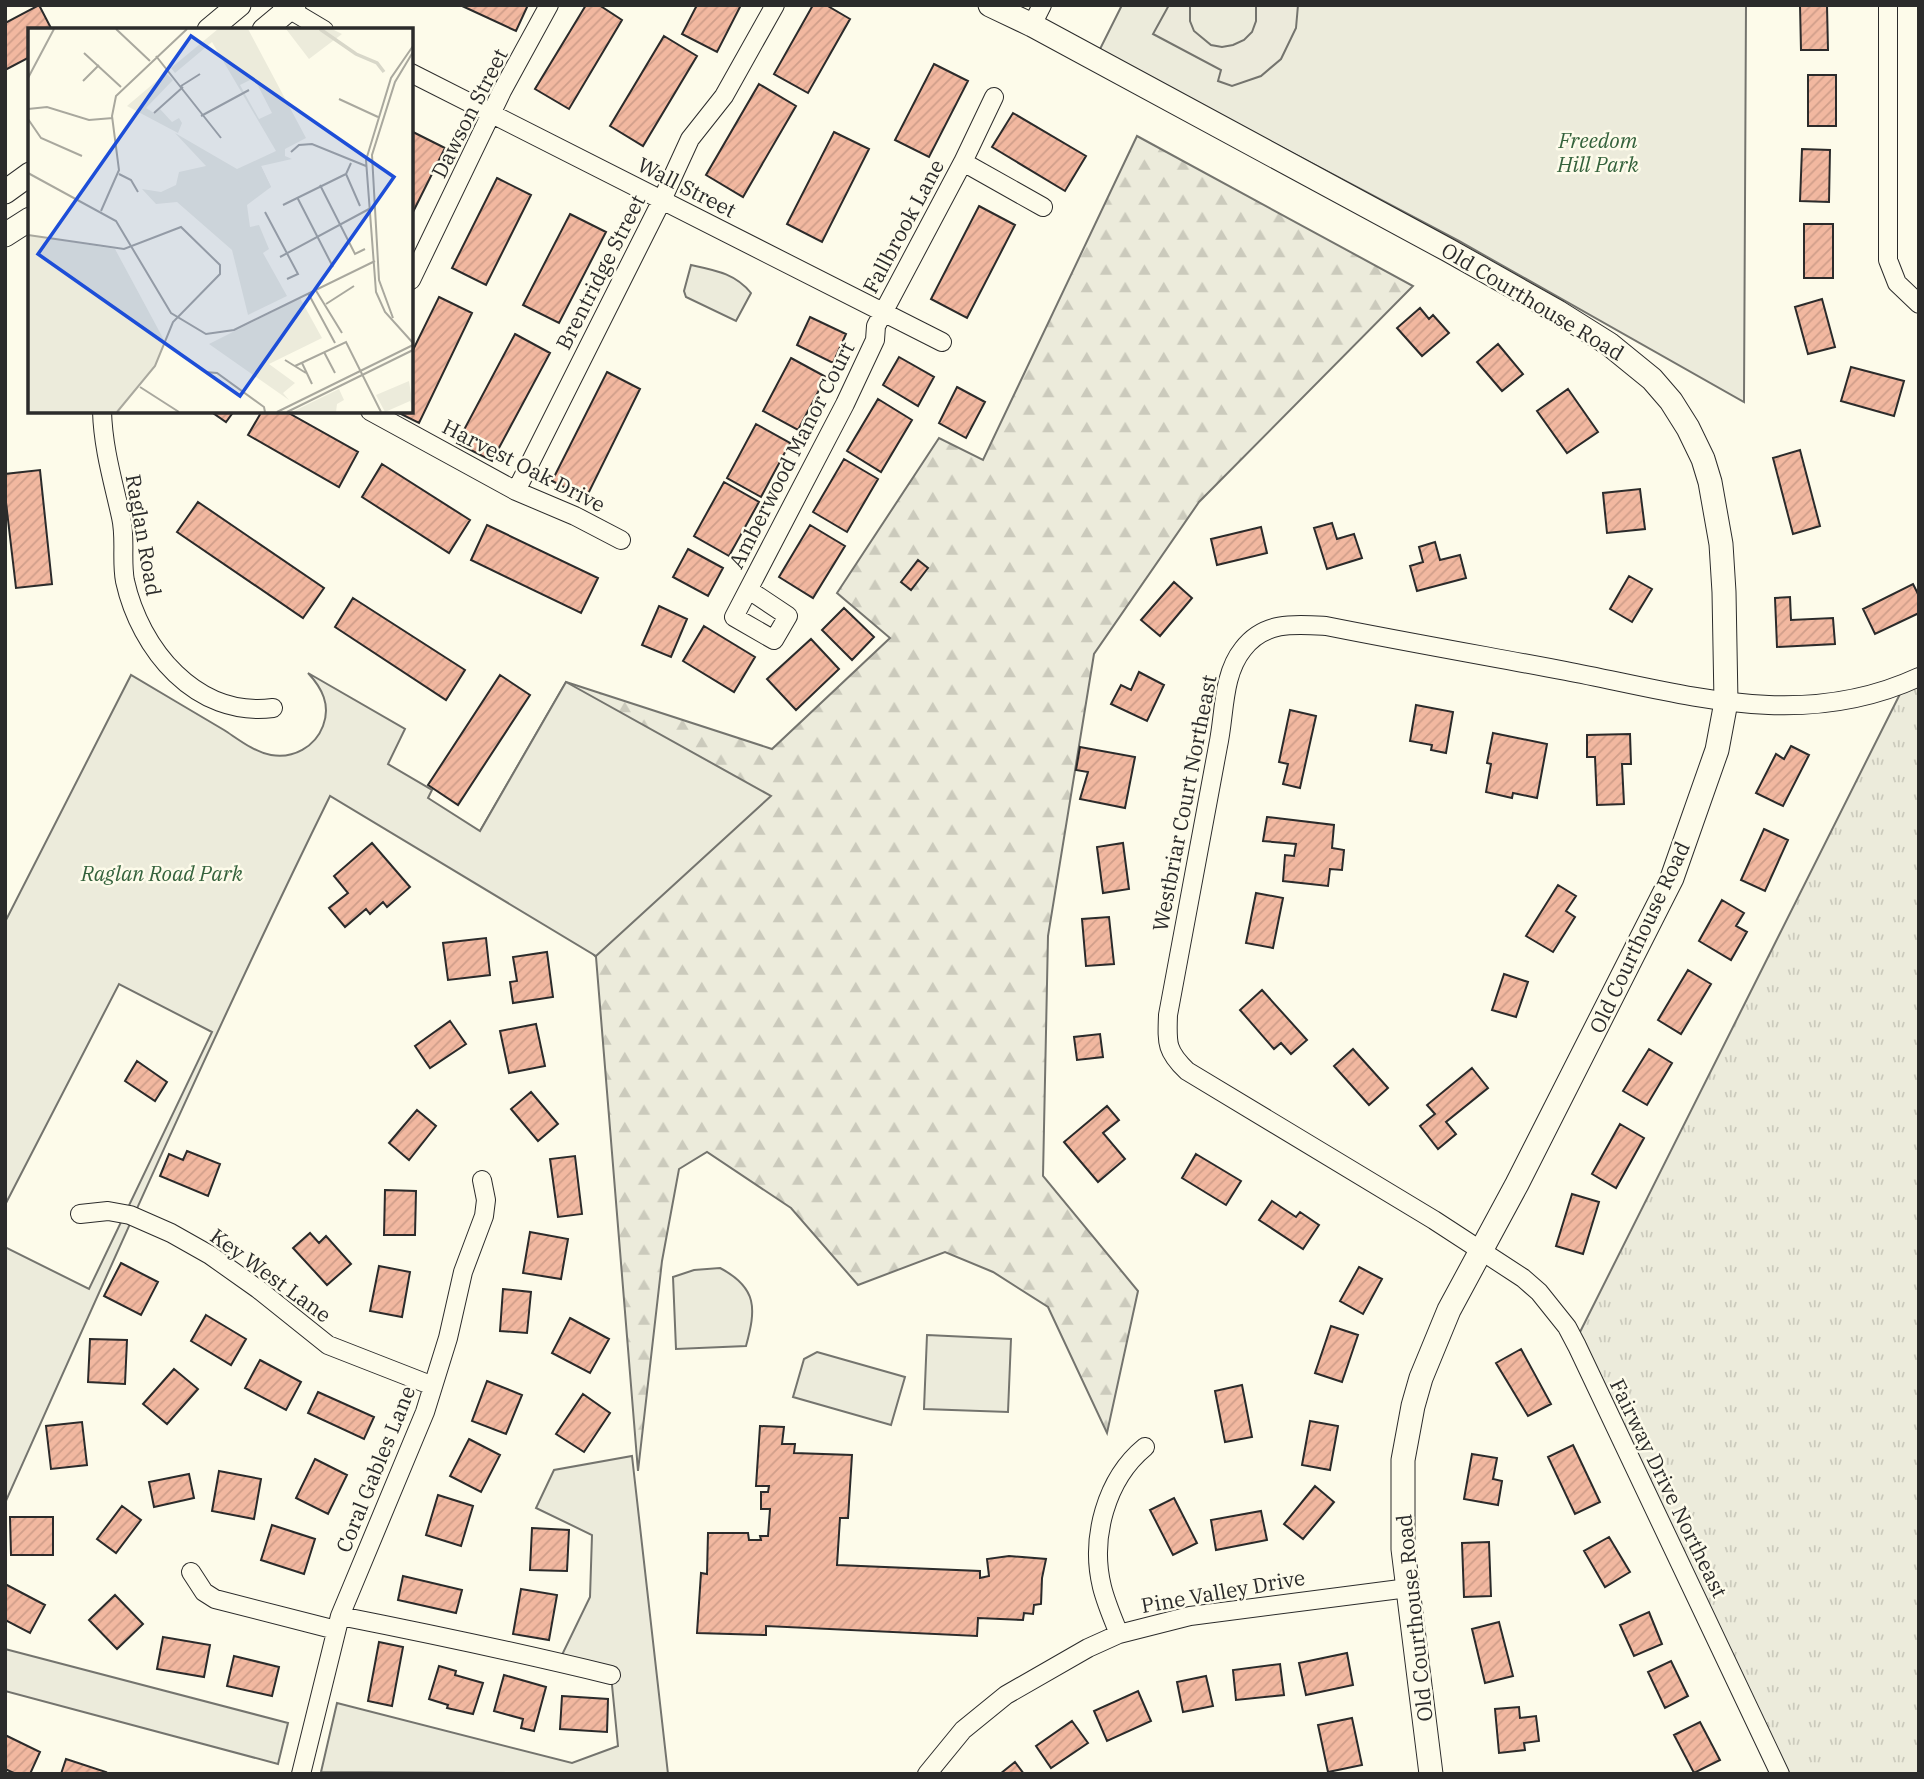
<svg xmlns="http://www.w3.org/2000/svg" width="1924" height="1779" font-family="'IBM Plex Serif',serif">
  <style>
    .grass { fill: url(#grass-tufts); stroke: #74746e; stroke-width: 2 }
    .forest { fill: url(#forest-firs); stroke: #74746e; stroke-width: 2 }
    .green { fill: #ecebdb; stroke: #74746e; stroke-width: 2 }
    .parking { fill: #eceadb; stroke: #74746e; stroke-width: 2 }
    .building { fill: url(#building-hatch); stroke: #2b2b2b; stroke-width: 2 }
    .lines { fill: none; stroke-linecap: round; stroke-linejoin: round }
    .street-casing { stroke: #2b2b2b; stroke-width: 20 }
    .secondary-casing { stroke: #2b2b2b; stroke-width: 25 }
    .street { stroke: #fdfbea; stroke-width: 18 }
    .secondary { stroke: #fdfbea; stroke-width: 23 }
    .labels { text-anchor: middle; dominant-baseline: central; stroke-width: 5; stroke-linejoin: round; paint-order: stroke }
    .street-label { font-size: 21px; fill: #2b2b2b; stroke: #fdfbea }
    .park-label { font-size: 21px; font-style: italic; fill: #34623c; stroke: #fdfbea }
    .inset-river { fill: none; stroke: #d8d7c9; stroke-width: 3.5 }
    .inset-road { fill: none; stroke: #a9a89e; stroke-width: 2 }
    .view { fill: #1d4ed8; fill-opacity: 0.15; stroke: #1d4ed8; stroke-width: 3.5 }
    .inset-edge { fill: none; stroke: #2b2b2b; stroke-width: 3.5 }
  </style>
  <defs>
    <pattern id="grass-tufts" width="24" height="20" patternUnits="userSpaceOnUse" patternTransform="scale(1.75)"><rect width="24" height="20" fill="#ecebdb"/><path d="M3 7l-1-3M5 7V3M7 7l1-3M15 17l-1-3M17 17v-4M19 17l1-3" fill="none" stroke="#cbcabc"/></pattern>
    <pattern id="forest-firs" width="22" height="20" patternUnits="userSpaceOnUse" patternTransform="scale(1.75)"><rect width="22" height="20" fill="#ecebdb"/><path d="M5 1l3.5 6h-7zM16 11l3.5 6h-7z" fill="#cbcabc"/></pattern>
    <pattern id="building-hatch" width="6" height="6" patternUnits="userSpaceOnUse" patternTransform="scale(1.75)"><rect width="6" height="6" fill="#f2b8a0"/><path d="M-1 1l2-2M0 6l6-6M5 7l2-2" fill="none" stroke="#d09e8a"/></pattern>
  </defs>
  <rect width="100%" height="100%" fill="#fdfbea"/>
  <path class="grass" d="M1919,676V1774H1780L1575,1342L1906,682Z"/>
  <path class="forest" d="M1137,136L1413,286L1199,502L1094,654L1048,936L1043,1176L1138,1291L1107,1433L1048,1307L993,1272L945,1252L858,1285L791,1208L707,1152L679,1169L662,1261L638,1471L596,957L480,831L566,682L772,749L890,638L837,593L939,438L983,460Z"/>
  <path class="green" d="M1122,5H1746L1744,402L1459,241L1099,51Z
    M691,265C714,270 735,273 751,293L736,321L686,297L684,291Z
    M308,673L405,729L388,764L432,790L428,798L480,831L566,682L771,796L596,956L330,796C216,1028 111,1266 5,1503V1247L89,1289L212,1032L119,984L5,1205V922L131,675C162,693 193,712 224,730C238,739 254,752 271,755C293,759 315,747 323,726C331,705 322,688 308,673Z
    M720,1268C758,1288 756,1309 746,1346L676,1349L673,1277L694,1270Z
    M927,1335L1011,1339L1008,1412L924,1409Z
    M817,1352L905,1377L891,1425L793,1397L804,1359Z
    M632,1456L668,1774L321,1772L337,1703L572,1763L618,1746L611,1675L559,1661L590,1597L592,1535L536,1508L554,1470Z
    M5,1649L288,1723L278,1764L5,1691Z"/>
  <path class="parking" d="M1169,5H1190V21L1194,31L1211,45L1222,47L1233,45L1244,40L1252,32L1256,21V5H1298L1296,28L1281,59L1261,76L1232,86L1218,81L1221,70L1153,34Z"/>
  <path class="building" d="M39,5L52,30H30V57L5,70V23Z
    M460,5H528L516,31Z
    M586,5H599L622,20L569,109L535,89Z
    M697,5H741L717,52L682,34Z
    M813,5H826L850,19L808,93L774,74Z
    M1800,5H1827L1828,50H1801Z
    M664,36L697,56L643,146L610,126Z
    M934,64L968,81L929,157L895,140Z
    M1808,75H1836V126H1808Z
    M759,84L796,106L743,197L706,175Z
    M1013,113L1086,156L1065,191L992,147Z
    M411,131L445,148L411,216Z
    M834,132L869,149L822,242L787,224Z
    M1802,149L1830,150L1829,202L1800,201Z
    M497,178L531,195L486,285L452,268Z
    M979,206L1015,225L967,318L931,299Z
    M570,214L606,232L559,323L523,305Z
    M1804,224H1833V278H1804Z
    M439,297L472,313L419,423L395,411H411V354Z
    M1822,299L1835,347L1808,354L1795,307Z
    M1420,308L1429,319L1433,315L1449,333L1422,356L1397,328Z
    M810,317L846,334L833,363L797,345Z
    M515,334L550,353L492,461L457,443Z
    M1498,344L1523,374L1502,391L1477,362Z
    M899,357L934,377L918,406L883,385Z
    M791,358L826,377L798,430L763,411Z
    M1851,367L1904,381L1894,416L1841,401Z
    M607,372L640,389L586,498L552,481Z
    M957,387L985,402L966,438L939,423Z
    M1568,389L1598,432L1567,453L1537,411Z
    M878,399L912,420L881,472L847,451Z
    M210,411H234L226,422Z
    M262,411H285L358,452L339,487L248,435Z
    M756,424L790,443L761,497L727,478Z
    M1800,450L1820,526L1793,534L1773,458Z
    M844,459L878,479L847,532L813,512Z
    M382,464L470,520L449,553L362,497Z
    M40,470L52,584L16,588L5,494V474Z
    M724,482L759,502L729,556L694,536Z
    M1640,489L1645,529L1607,533L1603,493Z
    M198,502L324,588L303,618L177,532Z
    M1332,523L1337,539L1354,534L1362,558L1327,569L1314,528Z
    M487,525L598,578L581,613L471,560Z
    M810,525L845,546L813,598L779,577Z
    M1261,527L1267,553L1217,565L1211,539Z
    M1435,542L1440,560L1460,555L1466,578L1417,591L1410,566L1423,562L1419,547Z
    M688,549L723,568L708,596L673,577Z
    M918,560L928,568L911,590L901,582Z
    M1629,576L1652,589L1632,622L1610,609Z
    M1174,582L1192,598L1160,636L1141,620Z
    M1913,584L1919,596V613L1875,634L1863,609Z
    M1790,597L1791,620L1833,618L1835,644L1777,647L1775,598Z
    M353,598L465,670L446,700L335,627Z
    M659,606L687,619L671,657L642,645Z
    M844,608L874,637L852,660L822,630Z
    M704,626L755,657L734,692L683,661Z
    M811,639L839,669L796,710L767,679Z
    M1139,672L1164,685L1147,721L1111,704L1121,685L1131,690Z
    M500,675L530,695L458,805L428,785Z
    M1416,705L1453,712L1446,753L1431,750L1432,745L1410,741Z
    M1290,710L1316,716L1300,788L1283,784L1288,764L1279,762Z
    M1493,733L1547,744L1537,798L1513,793L1512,798L1486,792L1491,764L1487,763Z
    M1630,734L1631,764H1622L1624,804L1597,805L1595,757H1587V735Z
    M1791,746L1809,755L1783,806L1756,793L1776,754L1784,759Z
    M1080,747L1135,757L1125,808L1080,799L1088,772L1076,770Z
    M1267,817L1334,825L1332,848L1344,850L1342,870L1330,869L1328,886L1283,881L1285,855L1294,856L1296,844L1263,841Z
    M1764,829L1788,840L1765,891L1741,880Z
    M372,843L410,887L387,907L383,902L370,914L366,909L345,927L329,908L348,893L334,876Z
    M1123,843L1129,889L1103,893L1097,847Z
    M1558,885L1576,896L1566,911L1575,917L1553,952L1526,936Z
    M1256,893L1283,898L1273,948L1246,943Z
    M1722,900L1744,913L1736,926L1747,932L1731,960L1699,941Z
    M1109,917L1114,964L1086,966L1082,919Z
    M486,938L490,975L448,980L443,943Z
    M547,952L553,997L513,1003L510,982L517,981L513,957Z
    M1688,970L1711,984L1681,1034L1658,1020Z
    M1504,974L1528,982L1516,1017L1492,1010Z
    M1262,990L1307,1040L1291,1054L1281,1043L1274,1049L1240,1010Z
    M450,1021L466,1044L430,1068L415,1046Z
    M536,1024L545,1066L509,1073L500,1031Z
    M1100,1034L1103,1057L1077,1060L1074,1037Z
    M1353,1049L1388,1088L1369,1105L1334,1066Z
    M1649,1049L1672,1063L1647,1105L1623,1091Z
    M137,1061L167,1082L155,1101L125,1081Z
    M1472,1068L1488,1088L1446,1122L1456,1134L1438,1149L1420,1126L1435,1114L1427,1105Z
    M531,1092L558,1124L538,1141L511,1109Z
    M1107,1106L1119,1120L1103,1133L1125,1159L1098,1182L1064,1142Z
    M417,1110L436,1126L409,1160L389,1143Z
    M1620,1124L1644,1138L1616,1188L1592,1174Z
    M187,1151L220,1164L208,1196L160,1176L169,1154L183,1160Z
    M1196,1154L1241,1181L1226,1205L1182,1178Z
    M575,1156L582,1214L558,1217L550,1159Z
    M385,1190L416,1191L415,1235H384Z
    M1572,1194L1599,1202L1583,1254L1556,1246Z
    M1272,1201L1296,1217L1300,1212L1319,1225L1303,1249L1259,1220Z
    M530,1232L568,1239L561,1279L523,1273Z
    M310,1233L319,1243L326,1236L351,1264L327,1285L293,1248Z
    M121,1263L158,1282L141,1315L104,1296Z
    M379,1266L410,1272L402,1317L370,1311Z
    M1359,1267L1382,1279L1363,1314L1340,1301Z
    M503,1289L531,1292L527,1333L500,1331Z
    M206,1315L246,1339L231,1365L191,1341Z
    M570,1318L609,1339L590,1373L552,1353Z
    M1331,1326L1358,1335L1342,1382L1315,1373Z
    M90,1339L127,1340L125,1384L88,1382Z
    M1521,1349L1551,1404L1528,1416L1496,1363Z
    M260,1360L301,1382L286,1410L245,1388Z
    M174,1369L198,1389L167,1424L143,1404Z
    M487,1381L522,1395L506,1434L472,1421Z
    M1242,1385L1252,1437L1225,1442L1215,1391Z
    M318,1392L374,1417L364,1439L308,1413Z
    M583,1394L610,1413L584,1452L556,1434Z
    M1310,1421L1338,1426L1330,1470L1302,1465Z
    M82,1422L87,1465L51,1469L46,1426Z
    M760,1426L784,1427L782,1444H795L794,1453L852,1455L848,1518H840L837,1565L980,1571V1578L989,1576L987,1559L1009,1556L1046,1559L1042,1578L1041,1604L1034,1605L1033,1614L1024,1613L1023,1620L978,1618L977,1636L766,1626V1635L697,1633L701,1573L707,1574L708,1533H748L749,1540H761L760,1536H768L770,1509H761V1492H768L769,1486H756Z
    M469,1439L500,1455L481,1492L450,1476Z
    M1573,1445L1600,1502L1575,1514L1548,1457Z
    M1472,1454L1497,1458L1493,1479L1502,1481L1498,1505L1464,1499Z
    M315,1459L347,1475L328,1514L296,1498Z
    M219,1471L261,1479L254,1519L212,1511Z
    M189,1474L194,1498L154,1507L149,1482Z
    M1315,1486L1334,1502L1303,1539L1284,1524Z
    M438,1495L473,1506L461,1546L426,1535Z
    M1174,1498L1197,1543L1173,1555L1150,1510Z
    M122,1506L141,1520L116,1553L97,1539Z
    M1261,1511L1267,1540L1216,1550L1211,1520Z
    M10,1517H53V1555H11Z
    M272,1525L315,1539L304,1574L261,1560Z
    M532,1528L569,1530L567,1571L530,1570Z
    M1609,1537L1630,1572L1605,1587L1584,1551Z
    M1489,1542L1491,1596L1464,1597L1462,1543Z
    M403,1576L462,1590L456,1613L398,1600Z
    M5,1584L45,1605L30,1633L5,1620Z
    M521,1589L557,1595L549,1640L513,1634Z
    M115,1595L143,1624L117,1649L89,1620Z
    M1649,1612L1662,1644L1634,1656L1620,1625Z
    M1499,1622L1513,1676L1485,1683L1472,1629Z
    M163,1637L210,1645L204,1677L157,1669Z
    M379,1642L403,1647L392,1706L368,1701Z
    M1347,1653L1353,1685L1306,1695L1299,1663Z
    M234,1656L279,1667L272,1696L227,1686Z
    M1671,1661L1688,1696L1665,1708L1648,1672Z
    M1280,1664L1284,1695L1236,1700L1233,1670Z
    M439,1666L456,1671L455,1675L483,1683L473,1714L447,1708L448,1705L429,1699Z
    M504,1675L546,1687L534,1731L521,1728L523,1719L494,1711Z
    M1206,1676L1213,1706L1183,1712L1177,1682Z
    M1138,1691L1151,1721L1107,1741L1094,1711Z
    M562,1696L608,1699L607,1732L560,1729Z
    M1519,1707L1520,1718L1536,1716L1539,1741L1524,1743L1525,1750L1499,1753L1495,1709Z
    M1352,1718L1362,1765L1328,1772L1318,1725Z
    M1072,1721L1088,1743L1051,1768L1036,1746Z
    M1700,1722L1720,1760L1694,1773L1674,1735Z
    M5,1735L40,1752L30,1774H16L5,1769Z
    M66,1759L106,1772L105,1774H61Z
    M1015,1762L1024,1774H1000Z"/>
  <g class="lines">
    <g class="street-casing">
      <path id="street" d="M282,5L324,30
        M1888,5V260L1897,283L1919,304
        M1032,25L1042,5
        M411,73L942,342
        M963,162L994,97
        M411,280L502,91L549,5
        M102,411C103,448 113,481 121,517C126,538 121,560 125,581C140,649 196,718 273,708
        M370,411L516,491L575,516L621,540
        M516,491L662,200L690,139L724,96L775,5
        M749,590L788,616L774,640L734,617L845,404L875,340L876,326L963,162L1043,207
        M80,1214L108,1211L130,1215L171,1233L210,1255L258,1289L328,1345L433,1386
        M191,1572L204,1592L215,1599L336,1630
        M340,1616C431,1634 521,1653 611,1675
        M1119,1634C1113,1619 1106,1603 1102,1587C1090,1538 1106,1479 1145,1447
        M301,1774L340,1616L425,1412L448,1338L463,1272L484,1216L486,1200L482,1180
        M927,1774L963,1730L1006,1695L1088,1648L1119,1634L1190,1616L1408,1588
        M1780,1774L1577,1346L1567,1327L1539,1292L1523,1278L1434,1220L1187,1071C1166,1051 1167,1043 1168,1015C1184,926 1201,836 1218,746C1225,714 1222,675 1243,649C1264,621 1295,624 1326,626C1406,642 1486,656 1566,671C1686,694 1800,732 1919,677"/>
    </g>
    <g class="secondary-casing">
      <path id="secondary" d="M990,5L1032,25L1448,250L1558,312L1609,344L1652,379L1671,401L1688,428L1703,459L1710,482L1721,544L1724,592L1726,702L1717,750L1672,878L1517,1184L1449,1310L1421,1378L1413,1406L1403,1460V1549L1431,1774
        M209,30L239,5
        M264,30L294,5
        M5,192L30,174
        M5,235L30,219"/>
    </g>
    <use href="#street" class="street"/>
    <use href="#secondary" class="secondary"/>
  </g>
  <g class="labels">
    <g class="street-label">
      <text transform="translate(469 113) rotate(-63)">Dawson Street</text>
      <text transform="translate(687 187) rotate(27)">Wall Street</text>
      <text transform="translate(903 226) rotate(-62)">Fallbrook Lane</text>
      <text transform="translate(600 272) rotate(-63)">Brentridge Street</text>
      <text transform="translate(1533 301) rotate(31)">Old Courthouse Road</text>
      <text transform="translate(791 455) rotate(-63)">Amberwood Manor Court</text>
      <text transform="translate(524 465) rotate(27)">Harvest Oak Drive</text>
      <text transform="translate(144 535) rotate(80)">Raglan Road</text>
      <text transform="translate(1184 803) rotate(-79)">Westbriar Court Northeast</text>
      <text transform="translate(1639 937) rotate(-65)">Old Courthouse Road</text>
      <text transform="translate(271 1275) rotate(36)">Key West Lane</text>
      <text transform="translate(375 1469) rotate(-68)">Coral Gables Lane</text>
      <text transform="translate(1669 1488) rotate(64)">Fairway Drive Northeast</text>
      <text transform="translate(1223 1591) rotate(-10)">Pine Valley Drive</text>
      <text transform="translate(1414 1618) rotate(-96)">Old Courthouse Road</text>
    </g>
    <g class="park-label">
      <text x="1598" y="140">Freedom<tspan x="1598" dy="24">Hill Park</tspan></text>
      <text x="162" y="873">Raglan Road Park</text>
    </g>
  </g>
  <g transform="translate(28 28)">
    <rect width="385" height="385" fill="#fdfbea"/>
    <path d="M0,207L87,221L136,312L129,335L89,384H0Z" fill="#ecebdb"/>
    <path d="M147,105L209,141L233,138L243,159L219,177L222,199L231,197L241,221L235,225L259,268L220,287L204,222L149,174L128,176L114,161L133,164L148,157L151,144L178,138ZM381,353L385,379L382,373L357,384L348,367ZM311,361L316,372L309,376L308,384H264Z" fill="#ecebdb"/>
    <path d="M190,1H220L278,110L257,121V128L264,131L233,138L243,159L214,173L209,141L248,123L184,14L147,45L143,40ZM226,50L244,85L231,91L212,57ZM258,1H304L314,6L281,31ZM138,45L145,52L118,80L126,85L132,81L144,94L151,90L154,95L150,105L99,78ZM272,270L294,310L241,336L267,355L255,365L261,372L181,316Z" fill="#ecebdb" fill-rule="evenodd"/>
    <path class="inset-river" d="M292,1L328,26L349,35L356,44"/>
    <path class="inset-road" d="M88,1L122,33M385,18L363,50L338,132L348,264L357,284L385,315M56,25L93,59M128,28L193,110M0,50L26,1M55,53L71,37M153,58L172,46M311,71L350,89M0,81L19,79L61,92L85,90M126,85L155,59M173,88L221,62M0,91L13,110L54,128M263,124L271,117L284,116L338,138M323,135L318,146L332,178M0,145L88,193L143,285L178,306L206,302L347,233M91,146L103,152L110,164M292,157L327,226L337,221M269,169L305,239M255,177L318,146M73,183L91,142L84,88L88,68L159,1M237,184L270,246L259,251M0,207L96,221L153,199L192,237V246L145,294L127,338L89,384M252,229L341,181M287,261L314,305M280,265L307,315M298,276L326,258M365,290L351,252L344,127L367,54L385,24M296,324L307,345M257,332L278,345M274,335L284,356M267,338L318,314L353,384M177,344L189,345L236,379L237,384M112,359L151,384M249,384L385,317M259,384L385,322"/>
    <path class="view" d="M163,8L366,149L212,368L10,226Z"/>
    <rect width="385" height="385" class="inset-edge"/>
  </g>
  <rect width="1924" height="1779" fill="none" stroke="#2b2b2b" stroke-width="14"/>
</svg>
